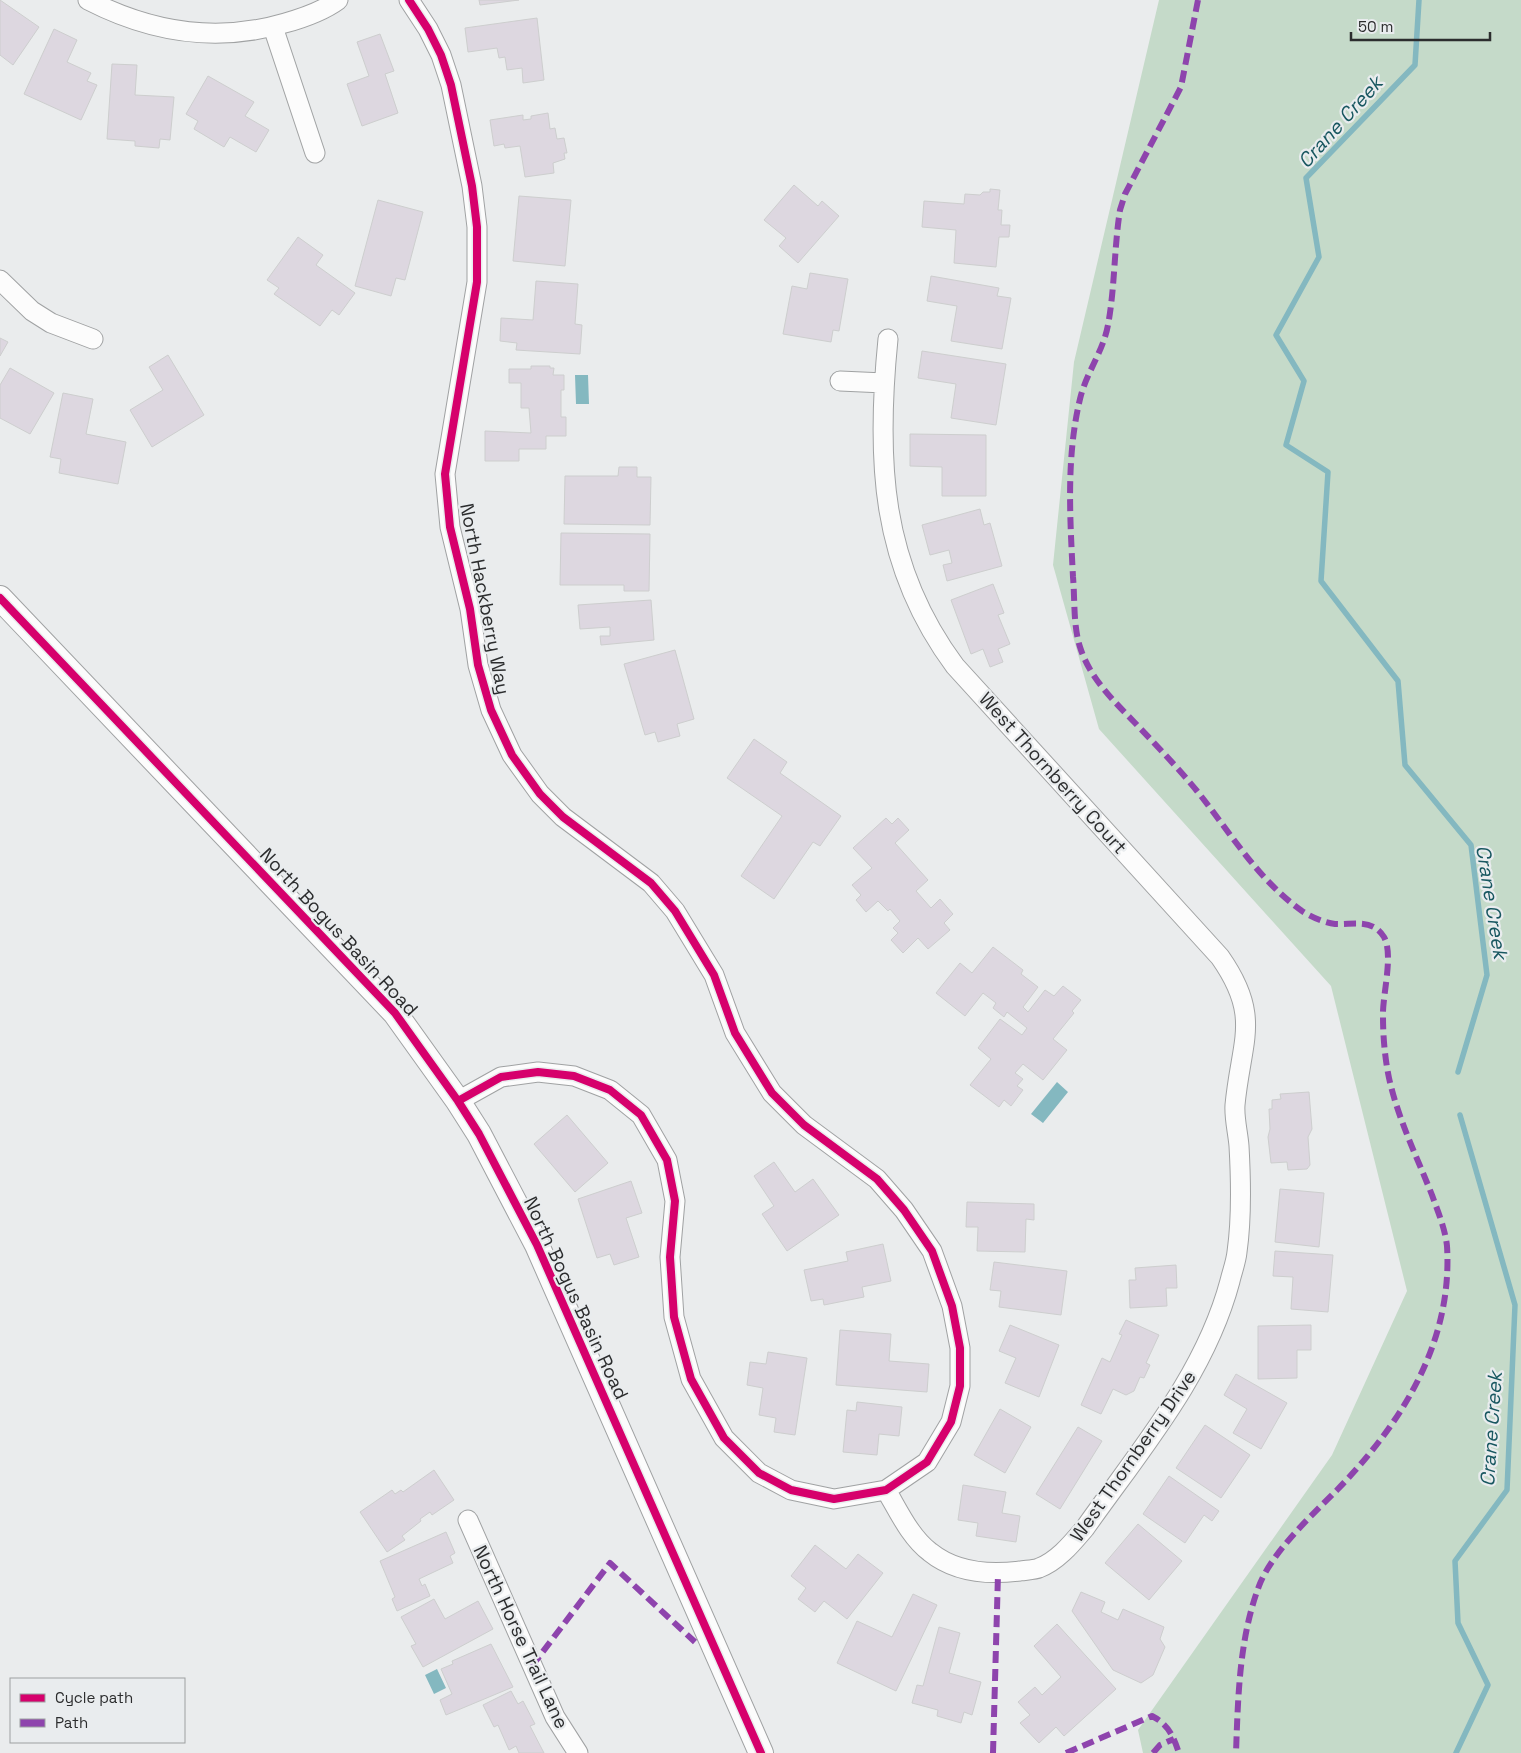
<svg xmlns="http://www.w3.org/2000/svg" width="1521" height="1753" font-family="'Space Grotesk',sans-serif">
  <style>
    .green { fill: #c5dac9 }
    .water { fill: #84b8c0 }
    .lines { fill: none; stroke-linecap: round; stroke-linejoin: round }
    .stream { stroke: #84b8c0; stroke-width: 5.5 }
    .building { fill: #ddd7e0; stroke: #cdcece }
    .minor-casing { stroke: #a0a2a3; stroke-width: 21 }
    .tertiary-casing { stroke: #a0a2a3; stroke-width: 26 }
    .minor { stroke: #fcfcfc; stroke-width: 19 }
    .tertiary { stroke: #fcfcfc; stroke-width: 24 }
    .quiet { stroke: #8e44ad; stroke-width: 6; stroke-dasharray: 12 6; stroke-linecap: butt }
    .cycleway-casing { stroke: #e9ecee; stroke-width: 11 }
    .cycleway { stroke: #d6006c; stroke-width: 8 }
    .labels { text-anchor: middle; dominant-baseline: central; stroke-width: 4.5; stroke-linejoin: round; paint-order: stroke }
    .street-label { font-size: 19px; fill: #2c2d2e; stroke: #e9ecee }
    .water-label { font-size: 20px; font-style: italic; fill: #185760; stroke: #e9ecee }
  </style>
  <rect width="100%" height="100%" fill="#eaeced"/>
  <path class="green" d="M1159,0H1521V1753H1143L1138,1730L1332,1455L1407,1291L1331,986L1099,729L1053,565L1074,362Z"/>
  <path class="water" d="M575,375H588L589,404H576Z
    M1057,1082L1068,1092L1043,1123L1031,1114Z
    M437,1669L446,1688L434,1694L425,1675Z"/>
  <g class="lines">
    <path class="stream" d="M1419,0L1415,65L1306,178L1319,257L1276,335L1304,381L1286,445L1328,472L1321,581L1398,681L1405,765L1471,845L1487,975L1458,1072
      M1456,1753L1488,1685L1458,1623L1455,1561L1507,1490L1515,1305L1460,1115"/>
  </g>
  <path class="building" d="M0,0L39,27L13,65L0,55Z
    M479,0H519L480,5Z
    M537,18L544,80L523,83L522,68L507,70L505,57L499,58L497,48L468,52L465,28Z
    M54,29L77,40L67,62L91,73L87,81L97,85L81,120L24,94Z
    M380,34L394,71L385,74L398,113L362,126L347,84L369,76L357,42Z
    M112,64L137,65L135,95L174,97L170,140L160,139L159,148L135,146V141L107,139Z
    M208,76L254,102L245,116L269,130L256,152L230,137L224,147L194,129L198,121L186,114Z
    M548,113L550,129L555,128L557,139L564,138L567,153H564L565,159L553,163L554,173L525,177L520,146L505,148L504,144L494,146L490,120L523,115V120L531,119V116Z
    M794,185L818,206L822,201L839,216L798,263L779,246L786,238L764,220Z
    M990,189L1000,190L998,210H1002L1001,225H1010L1009,237H999L996,267L954,263L956,230L922,227L924,201L964,204L965,194L980,195L983,192H990Z
    M519,196L571,200L565,266L513,261Z
    M378,200L423,212L405,280L396,278L391,296L355,286Z
    M298,237L323,255L316,265L355,293L339,315L332,310L320,326L274,294L279,288L267,280Z
    M810,273L848,279L839,331L833,330L831,342L783,334L792,286L807,289Z
    M931,276L999,288L997,296L1011,298L1002,349L951,341L957,306L927,301Z
    M536,281L578,284L575,324L582,325L580,354L516,350L517,343L500,341L501,318L533,320Z
    M0,338L8,342L0,356Z
    M922,351L1006,364L996,425L951,418L956,384L918,378Z
    M168,355L204,415L152,447L130,410L163,390L149,367Z
    M531,366H550V368H554L553,375H564V390H561V417H566V436H546V449H519V461H485V431L531,433L529,408H521V383H509V369H531Z
    M10,368L54,393L30,434L0,418V385Z
    M63,393L93,399L86,434L126,442L118,484L59,473L61,459L50,457Z
    M910,434L986,435V496H942V467L910,466Z
    M619,467H637V477H651L650,525L564,524L565,476H618Z
    M980,509L984,525L990,523L1002,566L947,581L943,565L952,563L949,550L930,555L922,525Z
    M561,533L650,534L649,591H624V585H560Z
    M993,584L1004,613L998,615L1010,644L998,649L1003,662L990,667L983,649L971,654L951,600Z
    M651,600L654,640L601,645L600,636H610V627L580,629L578,605Z
    M675,650L694,719L677,724L680,736L658,742L655,732L645,735L624,664Z
    M754,739L787,762L780,773L841,816L820,846L813,842L774,899L741,876L782,816L727,778Z
    M886,818L892,824L898,818L909,830L895,843L928,880L916,891L931,908L940,899L953,914L944,923L950,930L928,949L918,938L903,953L891,940L898,933L893,928L900,921L890,909L888,911L878,901L866,912L856,900L861,895L852,885L872,868L853,848Z
    M993,947L1023,970L1021,974L1038,987L1023,1007L1028,1012L1045,990L1054,996L1063,986L1081,1000L1072,1011L1074,1013L1053,1039L1067,1050L1043,1080L1023,1064L1015,1073L1023,1079L1017,1086L1023,1090L1011,1106L1004,1100L999,1107L970,1085L991,1059L978,1048L1000,1019L1022,1035L1027,1028L1007,1012L1004,1017L993,1008L996,1003L983,993L965,1016L936,993L960,963L972,973Z
    M1309,1092L1312,1129L1308,1137L1310,1165L1307,1169L1288,1170L1287,1162L1271,1163L1268,1137L1270,1129L1269,1109H1272V1100L1281,1099L1280,1094Z
    M567,1115L608,1163L575,1192L534,1144Z
    M774,1162L795,1192L813,1179L839,1215L787,1251L762,1214L774,1206L754,1176Z
    M631,1181L642,1213L626,1218L639,1257L614,1265L610,1254L597,1258L578,1199Z
    M1280,1189L1324,1193L1319,1247L1275,1242Z
    M967,1202L1034,1204V1220L1026,1219L1025,1252L977,1251L978,1227H966Z
    M883,1244L891,1281L862,1287L864,1297L824,1305L823,1299L811,1301L804,1270L848,1261L846,1252Z
    M1275,1251L1333,1255L1328,1312L1291,1309L1293,1277L1273,1276Z
    M994,1262L1067,1271L1061,1315L999,1307L1001,1291L990,1290Z
    M1176,1265L1177,1288H1166L1167,1306L1130,1308L1129,1280H1136L1135,1268Z
    M1126,1320L1159,1335L1146,1363L1150,1365L1144,1378L1140,1377L1134,1391L1126,1395L1113,1389L1101,1414L1081,1405L1102,1358L1110,1362L1122,1335L1119,1334Z
    M1010,1325L1059,1345L1039,1397L1005,1383L1016,1358L999,1351Z
    M1311,1325V1350H1297V1378L1258,1379V1326Z
    M840,1330L891,1334L889,1361L929,1364L927,1392L836,1385Z
    M768,1352L807,1358L795,1435L774,1432L776,1418L759,1415L763,1388L747,1385L750,1362L766,1364Z
    M1236,1374L1287,1403L1261,1449L1233,1433L1247,1409L1224,1395Z
    M857,1402L902,1407L899,1436L879,1434L877,1455L843,1452L847,1410L856,1411Z
    M1000,1409L1031,1427L1005,1473L974,1455Z
    M1205,1425L1250,1455L1221,1498L1176,1468Z
    M1078,1427L1102,1441L1060,1509L1036,1494Z
    M434,1470L454,1500L432,1515L430,1512L420,1519L421,1521L402,1536L405,1540L387,1552L360,1512L392,1490L395,1494L401,1490L403,1492Z
    M1169,1476L1219,1511L1212,1521L1204,1515L1185,1543L1143,1514Z
    M963,1485L1006,1492L1002,1513L1020,1516L1016,1542L976,1536L978,1523L958,1520Z
    M1138,1524L1182,1561L1149,1600L1105,1563Z
    M446,1532L455,1553L450,1556L453,1563L419,1579L422,1586L425,1584L430,1596L397,1611L392,1599L395,1597L380,1561Z
    M815,1545L846,1569L858,1554L883,1573L847,1619L824,1601L815,1612L798,1599L806,1588L791,1576Z
    M1081,1592L1105,1602L1101,1612L1118,1620L1123,1609L1164,1627L1160,1639L1165,1647L1153,1675L1141,1683L1113,1670L1072,1611Z
    M913,1594L937,1605L896,1691L837,1663L857,1621L892,1637Z
    M434,1599L445,1619L478,1601L493,1629L423,1667L411,1646L416,1644L401,1617Z
    M1057,1624L1116,1689L1064,1736L1056,1727L1039,1743L1020,1723L1030,1715L1018,1702L1035,1687L1042,1695L1061,1677L1034,1646Z
    M939,1627L960,1633L949,1673L981,1682L972,1715L964,1712L961,1723L937,1716L938,1710L912,1703L917,1685L923,1686Z
    M491,1644L513,1687L446,1715L440,1700L452,1694L441,1669L453,1664L452,1661Z
    M511,1691L518,1704L523,1701L535,1724L530,1726L544,1753H519L516,1746L509,1750L498,1725L494,1727L483,1705Z"/>
  <g class="lines">
    <g class="minor-casing">
      <path id="minor" d="M88,0C150,32 217,43 285,23C303,18 323,11 338,0
        M409,0L428,29L441,55L451,85L472,186L477,227V282L445,474L450,527L470,609L478,665L491,710L512,755L540,794L563,817L651,883L675,911L714,975L735,1033L772,1093L804,1125L877,1179L904,1210L932,1251L952,1306L960,1348V1386L951,1422L927,1462L886,1490L834,1499L791,1490L759,1473L724,1438L691,1379L674,1317L670,1257L675,1201L667,1160L641,1115L610,1090L574,1076L538,1072L501,1077L458,1101
        M273,27L315,153
        M0,280L32,311L51,323L93,339
        M840,381L884,383
        M886,1490C898,1510 910,1537 930,1552C956,1573 989,1575 1020,1571C1026,1570 1034,1570 1039,1568C1058,1561 1073,1542 1085,1528C1140,1450 1205,1375 1230,1281C1232,1272 1236,1262 1237,1252C1242,1217 1241,1181 1239,1146C1238,1133 1234,1118 1235,1105C1241,1040 1262,1017 1220,957L955,666C880,565 876,459 888,339
        M468,1520L555,1717L578,1753"/>
    </g>
    <g class="tertiary-casing">
      <path id="tertiary" d="M0,598L395,1013L458,1101L479,1134L537,1245L761,1753"/>
    </g>
    <use href="#minor" class="minor"/>
    <use href="#tertiary" class="tertiary"/>
    <path class="quiet" d="M1198,0L1181,87L1125,194L1120,210C1114,248 1115,287 1108,325C1103,352 1086,373 1080,399C1066,457 1070,518 1073,577C1075,600 1073,625 1080,647C1090,679 1115,702 1137,725C1158,747 1178,768 1197,791C1230,832 1258,880 1302,911C1311,917 1325,923 1335,924C1353,925 1372,918 1384,937C1394,955 1382,996 1383,1017C1383,1037 1385,1059 1389,1078C1398,1119 1417,1157 1432,1195C1438,1212 1445,1228 1447,1246C1453,1343 1401,1424 1337,1490C1311,1516 1272,1552 1259,1586C1239,1639 1238,1698 1236,1753
      M532,1666L610,1563L695,1642
      M993,1753L998,1574
      M1066,1753L1152,1716C1169,1725 1173,1736 1179,1753
      M1153,1753L1160,1745L1174,1739"/>
    <g class="cycleway-casing">
      <path id="cycleway" d="M409,0L428,29L441,55L451,85L472,186L477,227V282L445,474L450,527L470,609L478,665L491,710L512,755L540,794L563,817L651,883L675,911L714,975L735,1033L772,1093L804,1125L877,1179L904,1210L932,1251L952,1306L960,1348V1386L951,1422L927,1462L886,1490L834,1499L791,1490L759,1473L724,1438L691,1379L674,1317L670,1257L675,1201L667,1160L641,1115L610,1090L574,1076L538,1072L501,1077L458,1101
        M0,598L395,1013L458,1101L479,1134L537,1245L761,1753"/>
    </g>
    <use href="#cycleway" class="cycleway"/>
  </g>
  <g class="labels">
    <g class="street-label">
      <text transform="translate(485 599) rotate(79)">North Hackberry Way</text>
      <text transform="translate(1053 773) rotate(48)">West Thornberry Court</text>
      <text transform="translate(339 932) rotate(47)">North Bogus Basin Road</text>
      <text transform="translate(576 1298) rotate(65)">North Bogus Basin Road</text>
      <text transform="translate(1133 1456) rotate(-55)">West Thornberry Drive</text>
      <text transform="translate(521 1637) rotate(65)">North Horse Trail Lane</text>
    </g>
    <g class="water-label">
      <text transform="translate(1340 122) rotate(-48)">Crane Creek</text>
      <text transform="translate(1492 902) rotate(81)">Crane Creek</text>
      <text transform="translate(1491 1429) rotate(-86)">Crane Creek</text>
    </g>
  </g>
  <rect x="10" y="1678" width="175" height="65" fill="#e9ecee" stroke="#9da0a1"/>
  <rect x="20" y="1694" width="25" height="8" fill="#d6006c" stroke="#9da0a1"/>
  <text x="55" y="1703" font-size="15" fill="#2c2d2e">Cycle path</text>
  <rect x="20" y="1719" width="25" height="8" fill="#8e44ad" stroke="#9da0a1"/>
  <text x="55" y="1728" font-size="15" fill="#2c2d2e">Path</text>
  <path d="M1351 32v8h139v-8" fill="none" stroke="#2c2d2e" stroke-width="2.5"/>
  <text x="1358" y="32" font-size="15" fill="#2c2d2e" stroke="#e9ecee" stroke-width="4" paint-order="stroke">50 m</text>
</svg>
